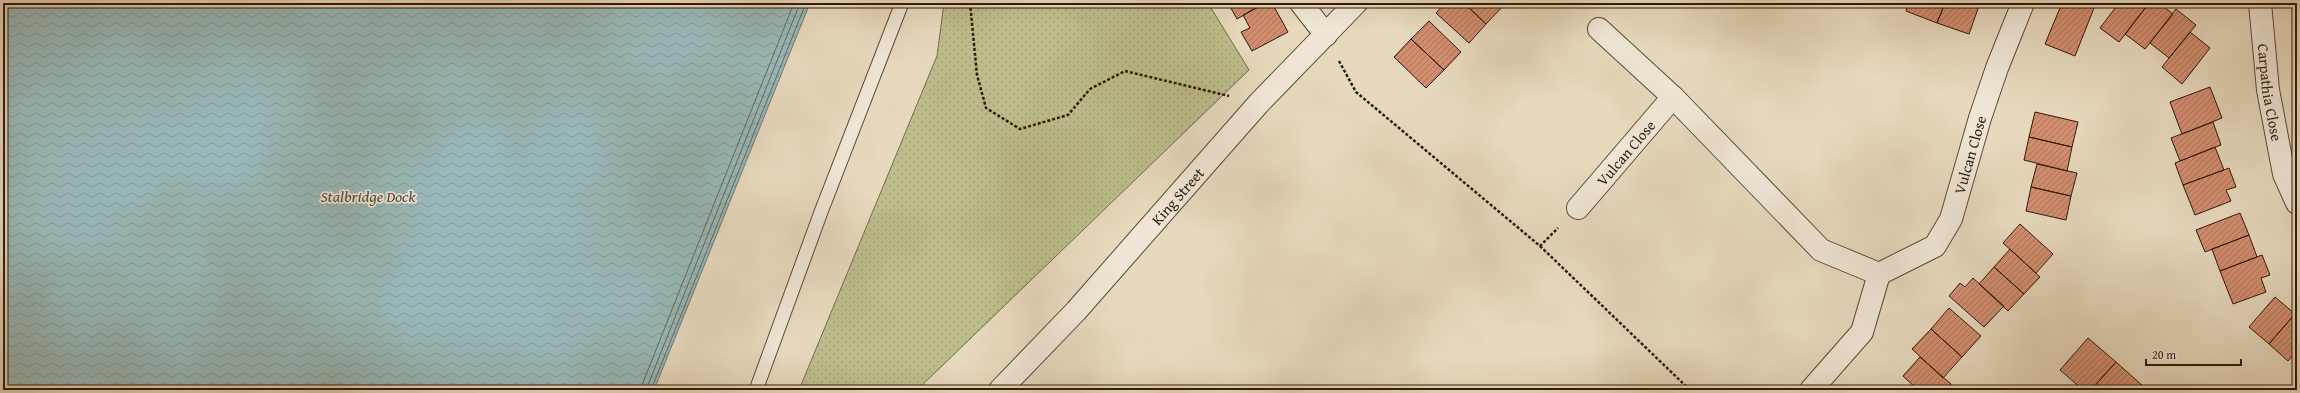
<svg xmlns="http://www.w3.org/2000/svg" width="2300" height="393" font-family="'Gentium Book Plus',serif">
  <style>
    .green { fill: url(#green-dots); stroke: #776a4a }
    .water { fill: url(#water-waves); stroke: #6f7972 }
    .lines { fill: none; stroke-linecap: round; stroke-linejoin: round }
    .shore { stroke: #646860; stroke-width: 1 }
    .building { fill: url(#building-hatch); stroke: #311808 }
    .lane-casing { stroke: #5e4836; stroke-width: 15 }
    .street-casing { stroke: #5e4836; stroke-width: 24 }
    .path { stroke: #311808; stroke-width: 2.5; stroke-dasharray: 3 2; stroke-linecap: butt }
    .lane { stroke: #efe6d5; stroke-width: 13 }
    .street { stroke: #efe6d5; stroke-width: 22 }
    .labels { text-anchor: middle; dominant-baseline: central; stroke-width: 3.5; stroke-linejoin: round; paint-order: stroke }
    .street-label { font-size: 15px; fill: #311808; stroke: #efe6d5 }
    .water-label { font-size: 16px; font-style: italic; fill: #50483d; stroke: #efe6d5 }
  </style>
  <defs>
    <pattern id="green-dots" width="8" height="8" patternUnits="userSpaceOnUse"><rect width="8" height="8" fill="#bdbd8c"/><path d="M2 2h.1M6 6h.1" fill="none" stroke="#a3a277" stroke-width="1.8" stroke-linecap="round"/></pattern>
    <pattern id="water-waves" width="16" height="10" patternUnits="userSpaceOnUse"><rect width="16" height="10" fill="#98b9b9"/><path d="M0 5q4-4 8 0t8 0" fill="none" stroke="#839e9e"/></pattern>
    <pattern id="building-hatch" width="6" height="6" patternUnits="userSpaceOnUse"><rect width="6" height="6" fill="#d38e70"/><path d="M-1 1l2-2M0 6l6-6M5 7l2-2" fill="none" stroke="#ac735a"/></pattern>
  </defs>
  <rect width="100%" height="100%" fill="#e7d9be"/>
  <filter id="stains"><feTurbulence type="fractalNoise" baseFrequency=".005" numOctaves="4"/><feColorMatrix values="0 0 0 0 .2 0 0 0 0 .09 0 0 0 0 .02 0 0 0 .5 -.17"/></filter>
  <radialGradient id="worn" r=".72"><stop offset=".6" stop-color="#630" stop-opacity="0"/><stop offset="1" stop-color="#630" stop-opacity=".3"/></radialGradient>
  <path class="green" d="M944,3H1208L1249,70L917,390H799L937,56Z"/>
  <path class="water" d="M3,3H810L654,390H3Z"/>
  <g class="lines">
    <path class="shore" d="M640,390L794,3
      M646,390L800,3
      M651,390L806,3"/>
  </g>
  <path class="building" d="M1228,3H1265L1237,19Z
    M1265,3H1272L1288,32L1252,51L1241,32L1250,28L1243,15Z
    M1445,3H1464L1486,24L1469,43L1436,13Z
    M1464,3H1502L1504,5L1486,24Z
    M1909,3H1945L1937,23L1906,11Z
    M1945,3H1980L1969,34L1937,23Z
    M2062,3H2096L2075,56L2045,44Z
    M2119,3H2143L2147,6L2119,42L2100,28Z
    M2149,3H2159L2173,14L2145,49L2125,34Z
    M2176,9L2196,25L2169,58L2150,43Z
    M1429,21L1461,52L1444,70L1411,39Z
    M2190,32L2210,48L2182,84L2162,67Z
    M1411,39L1444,70L1426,88L1394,57Z
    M2210,87L2222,118L2182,134L2170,102Z
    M2035,112L2078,122L2072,147L2029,137Z
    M2213,122L2221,145L2180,161L2171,138Z
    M2029,137L2072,147L2067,171L2024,160Z
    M2215,147L2224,170L2183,185L2175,163Z
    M2037,164L2077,173L2071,196L2031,187Z
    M2229,168L2236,187L2226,190L2231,201L2195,215L2183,185Z
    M2031,187L2071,196L2066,220L2026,211Z
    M2240,213L2249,235L2205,252L2196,230Z
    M2020,224L2053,254L2036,273L2003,243Z
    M2249,235L2257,257L2220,271L2212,249Z
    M2010,249L2040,277L2024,294L1994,267Z
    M2262,255L2270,275L2261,278L2266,292L2233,304L2220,271Z
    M1994,267L2024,294L2008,311L1979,284Z
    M1973,278L2004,306L1984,327L1949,296L1960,283L1965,287Z
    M2275,297L2295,314L2269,344L2249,327Z
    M1949,308L1981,336L1962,357L1931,329Z
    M2295,314L2297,316V351L2288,361L2269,344Z
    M1931,329L1962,357L1943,378L1912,349Z
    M2088,338L2116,362L2091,390H2083L2060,370Z
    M1920,357L1951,384L1946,390H1918L1903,376Z
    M2116,362L2143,386L2139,390H2091Z
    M1897,386L1901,390H1893Z"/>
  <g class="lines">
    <g class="lane-casing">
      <path id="lane" d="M756,390L821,212L902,3"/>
    </g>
    <g class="street-casing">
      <g id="street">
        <path d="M1301,3L1326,35"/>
        <path id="s1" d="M2260,3L2268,90L2284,174L2297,203"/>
        <path id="s2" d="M1599,29L1673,97L1821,250L1879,274L1935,246L1951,219L1980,118L1997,68L2023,3"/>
        <path id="s3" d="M1578,208L1673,97"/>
        <path id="s4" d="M1000,390L1076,311L1259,103L1356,3"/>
        <path d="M1811,390L1862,332L1879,274"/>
      </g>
    </g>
    <path class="path" d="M970,3L977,75L986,108L1020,129L1068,115L1090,89L1125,71L1229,96
      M1339,61L1356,92L1540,246L1558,228
      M1540,246L1690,390"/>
    <use href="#lane" class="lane"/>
    <use href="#street" class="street"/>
  </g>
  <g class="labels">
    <g class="street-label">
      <text stroke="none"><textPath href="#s1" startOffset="90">Carpathia Close</textPath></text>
      <text stroke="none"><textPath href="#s3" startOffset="73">Vulcan Close</textPath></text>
      <text stroke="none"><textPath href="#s2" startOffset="537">Vulcan Close</textPath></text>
      <text stroke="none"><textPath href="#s4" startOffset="263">King Street</textPath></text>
    </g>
    <g class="water-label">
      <text x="368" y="196">Stalbridge Dock</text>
    </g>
  </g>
  <rect width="2300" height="393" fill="none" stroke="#e7d9be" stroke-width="16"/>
  <rect x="4" y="4" width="2292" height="385" fill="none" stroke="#311808" stroke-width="2"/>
  <rect x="8" y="8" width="2284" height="377" fill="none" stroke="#311808"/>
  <path d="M2146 359v6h95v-6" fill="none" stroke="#311808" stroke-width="2"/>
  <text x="2152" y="359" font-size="12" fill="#311808" stroke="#efe6d5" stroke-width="3" paint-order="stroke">20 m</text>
  <rect width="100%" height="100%" filter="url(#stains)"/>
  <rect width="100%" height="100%" fill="url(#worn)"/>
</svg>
